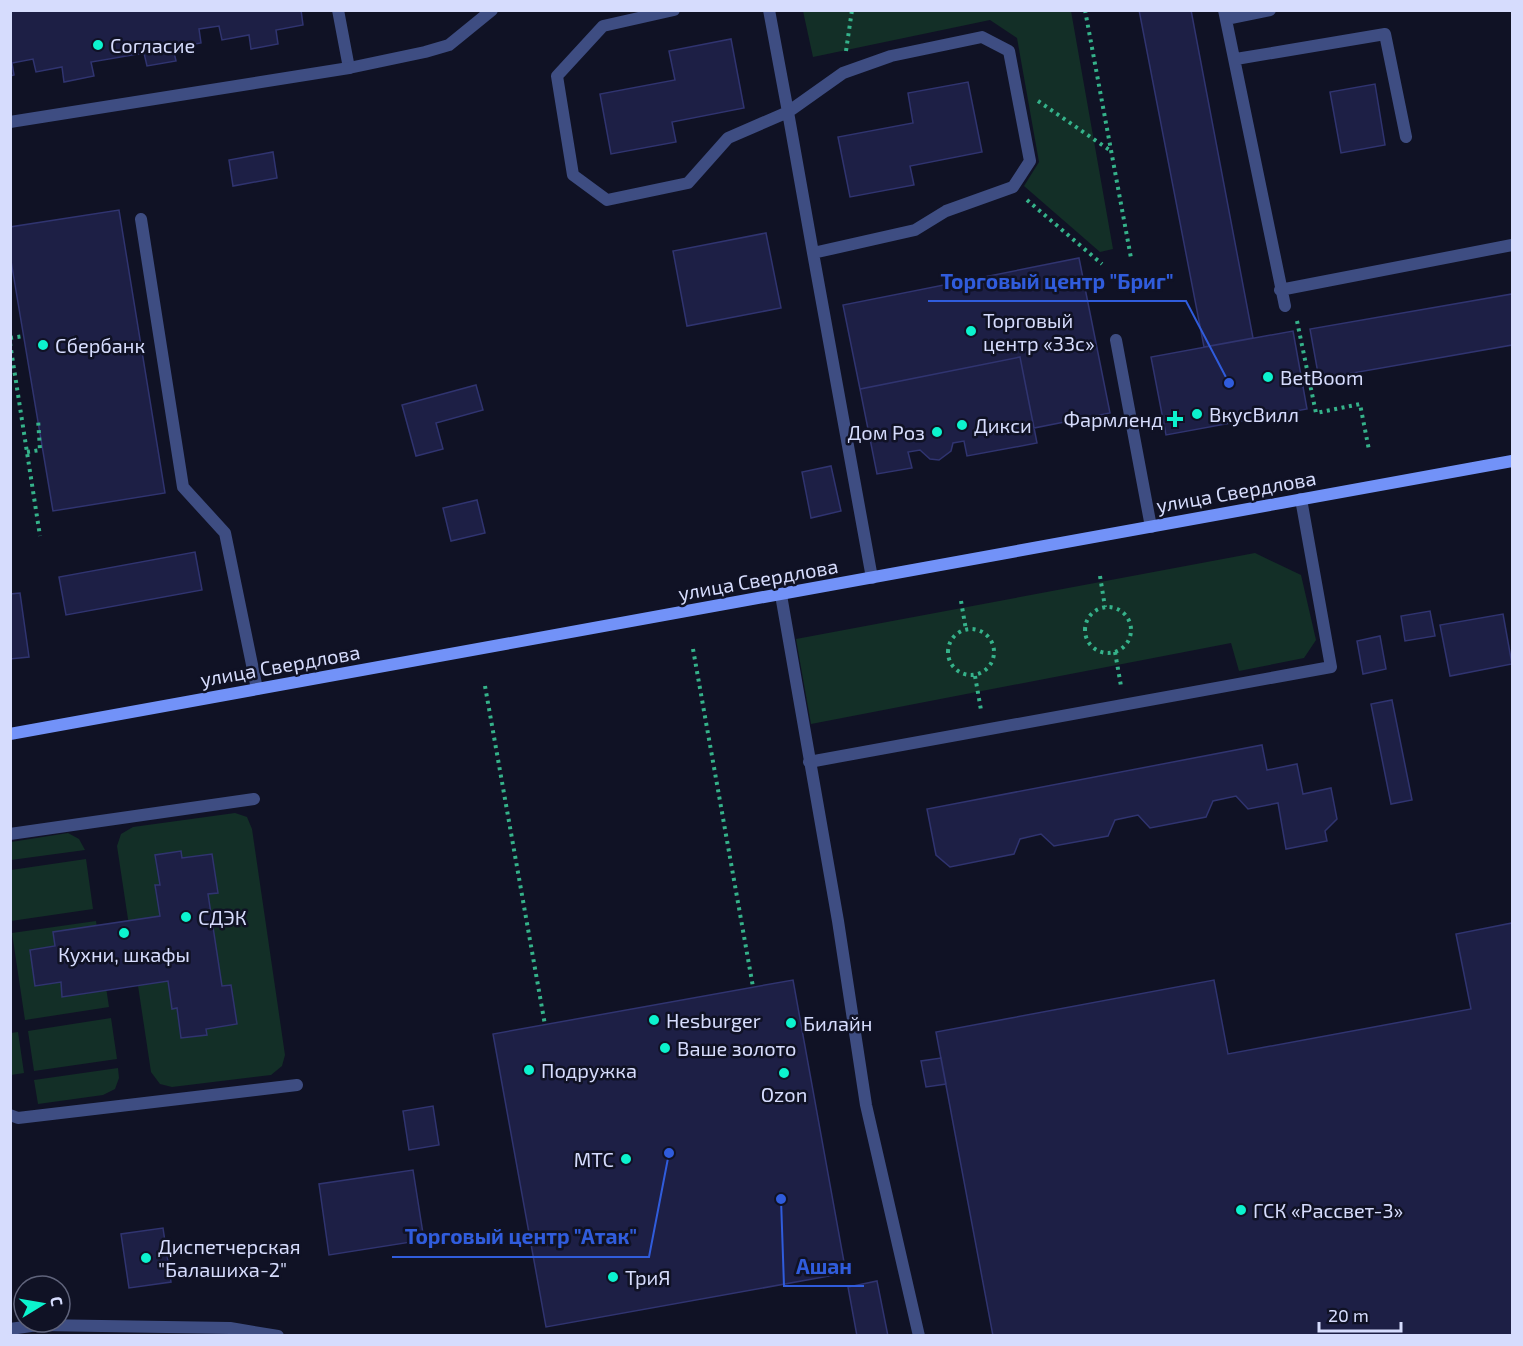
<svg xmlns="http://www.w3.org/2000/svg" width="1523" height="1346" font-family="'Exo 2',sans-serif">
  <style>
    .green { fill: #132f27 }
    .building { fill: #1d1f45; stroke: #303470; stroke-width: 1.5 }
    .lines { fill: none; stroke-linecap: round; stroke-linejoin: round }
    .path { stroke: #35b28a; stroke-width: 4; stroke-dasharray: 3 4.5; stroke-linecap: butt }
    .lane { stroke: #3e4d82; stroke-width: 12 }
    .street { stroke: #3e4d82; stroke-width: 12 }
    .secondary { stroke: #7292f8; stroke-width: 12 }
    .poi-dot { fill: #0cf3ce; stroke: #101225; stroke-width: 2 }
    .labels { text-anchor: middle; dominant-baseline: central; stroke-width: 5; stroke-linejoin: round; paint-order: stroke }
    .poi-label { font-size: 20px; fill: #d6dcfd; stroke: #101225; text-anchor: start }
    .street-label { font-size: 20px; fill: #d6dcfd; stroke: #101225 }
    .leader { fill: none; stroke: #305cdc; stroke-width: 2 }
    .callout-dot { fill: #305cdc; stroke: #101225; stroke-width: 2 }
    .callout-label { font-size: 21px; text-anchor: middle; font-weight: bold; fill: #305cdc; stroke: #101225; stroke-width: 5; stroke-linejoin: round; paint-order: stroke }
  </style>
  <rect width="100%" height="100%" fill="#101225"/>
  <path class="green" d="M803,11H1071L1113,249L1100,252L1024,186L1039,162L1017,38L990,20L813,57Z
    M1255,553L1301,575L1316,640L1304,658L1239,671L1231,643L811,724L796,639Z
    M235,813L247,817L252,829L285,1055L282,1066L271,1075L172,1087L160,1084L151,1072L117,846L121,834L133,827Z
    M68,833L79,839L85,850L11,860V842Z
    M86,859L93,909L11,921V870Z
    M96,921L109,1007L25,1020L12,933Z
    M111,1018L117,1059L34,1071L28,1031Z
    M18,1032L24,1073L11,1075V1033Z
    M118,1068L119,1078L115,1089L103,1095L38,1104L34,1080Z"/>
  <path class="building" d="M10,10H301L303,25L276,30L278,44L251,49L249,35L222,40L219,26L199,29L201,43L173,48L176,61L147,66L144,53L91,62L94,76L64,82L62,67L36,72L33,59L12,63L14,75L10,76Z
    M1139,10H1191L1253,338L1204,347Z
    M731,39L744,108L672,122L676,142L611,154L600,94L675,80L669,51Z
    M968,82L982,152L910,166L914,185L850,197L838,137L913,123L908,93Z
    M1375,84L1385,145L1341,153L1330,92Z
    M273,152L277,178L233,186L229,160Z
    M119,210L165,493L53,511L10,255V227Z
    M766,233L781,308L687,326L673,251Z
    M1079,258L1110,413L1034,428L1020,357L860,389L843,305Z
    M1512,294V345L1319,379L1310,329Z
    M1293,331L1307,409L1166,435L1151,357Z
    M1020,357L1037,443L967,456L964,441L953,443L951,451L939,460L930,459L920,450L908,452L912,468L877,474L860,389Z
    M476,385L483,410L436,423L443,449L416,456L402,405Z
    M831,466L841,511L811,518L802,472Z
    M477,500L485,533L451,541L443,508Z
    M195,552L202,590L66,615L59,577Z
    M20,593L29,657L10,659V594Z
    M1430,611L1435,636L1405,641L1401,616Z
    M1503,614L1512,664L1450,676L1440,625Z
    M1380,636L1386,669L1363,674L1357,641Z
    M1392,700L1412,800L1391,804L1371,704Z
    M1262,745L1267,770L1297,764L1303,794L1331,788L1337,819L1325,831L1327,841L1286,849L1278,803L1248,809L1236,796L1213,801L1206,817L1150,828L1138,815L1115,820L1108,836L1054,846L1041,834L1020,839L1014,854L950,867L936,855L927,809Z
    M181,851L182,858L212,854L218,893L208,894L222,986L231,985L237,1024L206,1029L207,1035L181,1038L177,1008L172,1009L168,981L62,997L61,982L35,986L30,950L55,946L53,932L160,916L155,885H160L155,855Z
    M1512,923V1336H993L936,1032L1214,980L1228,1054L1471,1009L1456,934Z
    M793,980L846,1273L546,1327L493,1034Z
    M941,1058L946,1084L926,1087L921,1061Z
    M433,1106L439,1145L409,1150L403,1111Z
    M413,1170L424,1240L329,1255L319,1184Z
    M163,1228L171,1282L129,1288L121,1234Z
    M877,1281L888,1336H857L848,1287Z"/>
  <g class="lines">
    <path class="path" d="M1085,10L1131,258
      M846,51L852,10
      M1038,101L1111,151
      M1027,200L1102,264
      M1297,321L1316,413L1360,404L1369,450
      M10,338L24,336
      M10,343L40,536
      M27,452L40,450L38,419
      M1100,576L1105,607
      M961,601L966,630
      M1085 630a23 23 0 1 1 46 0a23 23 0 1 1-46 0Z
      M948 652a23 23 0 1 1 46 0a23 23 0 1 1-46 0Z
      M693,649L753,987
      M1115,652L1121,686
      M975,676L981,710
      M485,686L545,1025"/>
    <path class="lane" d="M338,10L349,68
      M674,10L603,26L557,76L573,175L607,200L688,183L728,138L788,112L769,10
      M1224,10L1285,306
      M1226,19L1270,10
      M982,37L1009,51L1030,161L1013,187L946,211L915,230L813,253L788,112L843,73L891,56Z
      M1236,59L1385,34L1406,137
      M141,219L183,487L225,533L257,689
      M813,253L872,578
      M1280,290L1512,245
      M1116,340L1151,527
      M781,595L838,921L866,1105L919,1336
      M809,762L1331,667L1301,499
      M10,834L254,799
      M10,1115L18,1118L297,1085"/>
    <path class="street" d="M10,122L349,68L425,52L449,45L492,10
      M10,1329L38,1325L230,1328L278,1336"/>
    <path class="secondary" d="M10,734L1512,461"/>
  </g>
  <g class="poi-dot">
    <circle cx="98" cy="45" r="6"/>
    <circle cx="971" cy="331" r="6"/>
    <circle cx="43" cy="345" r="6"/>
    <circle cx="1268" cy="377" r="6"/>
    <circle cx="1197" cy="414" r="6"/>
    <path d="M1172 410h6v6h6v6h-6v6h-6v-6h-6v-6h6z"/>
    <circle cx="962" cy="425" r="6"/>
    <circle cx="937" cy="432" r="6"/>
    <circle cx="186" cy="917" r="6"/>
    <circle cx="124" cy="933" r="6"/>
    <circle cx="654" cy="1020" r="6"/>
    <circle cx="791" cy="1023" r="6"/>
    <circle cx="665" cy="1048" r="6"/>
    <circle cx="529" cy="1070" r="6"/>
    <circle cx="784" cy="1073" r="6"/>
    <circle cx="626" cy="1159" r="6"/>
    <circle cx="1241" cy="1210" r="6"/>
    <circle cx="146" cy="1258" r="6"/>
    <circle cx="613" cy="1277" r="6"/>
  </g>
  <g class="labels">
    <g class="poi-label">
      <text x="110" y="45">Согласие</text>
      <text x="983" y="320">Торговый<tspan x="983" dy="23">центр «33с»</tspan></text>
      <text x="55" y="345">Сбербанк</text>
      <text x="1280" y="377">BetBoom</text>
      <text x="1209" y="414">ВкусВилл</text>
      <text x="1163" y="419" text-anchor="end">Фармленд</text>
      <text x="974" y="425">Дикси</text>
      <text x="925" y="432" text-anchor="end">Дом Роз</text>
      <text x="198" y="917">СДЭК</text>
      <text x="124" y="954" text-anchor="middle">Кухни, шкафы</text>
      <text x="666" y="1020">Hesburger</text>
      <text x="803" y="1023">Билайн</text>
      <text x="677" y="1048">Ваше золото</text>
      <text x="541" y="1070">Подружка</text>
      <text x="784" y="1094" text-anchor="middle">Ozon</text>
      <text x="614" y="1159" text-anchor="end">МТС</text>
      <text x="1253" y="1210">ГСК «Рассвет-3»</text>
      <text x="158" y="1246">Диспетчерская<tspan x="158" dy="23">"Балашиха-2"</tspan></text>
      <text x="625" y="1277">ТриЯ</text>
    </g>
    <g class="street-label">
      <text transform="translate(1236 491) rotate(-10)">улица Свердлова</text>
      <text transform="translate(758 579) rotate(-10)">улица Свердлова</text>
      <text transform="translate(280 665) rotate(-10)">улица Свердлова</text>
    </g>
  </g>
  <path class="leader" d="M1229 383L1186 301H928M669 1153L649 1257H392M781 1199L784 1286H864"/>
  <g class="callout-dot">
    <circle cx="1229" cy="383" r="6"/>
    <circle cx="669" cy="1153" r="6"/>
    <circle cx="781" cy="1199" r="6"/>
  </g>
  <g class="callout-label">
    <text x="1057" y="289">Торговый центр "Бриг"</text>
    <text x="521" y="1244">Торговый центр "Атак"</text>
    <text x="824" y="1274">Ашан</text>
  </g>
  <rect width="1523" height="1346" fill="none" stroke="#d6dcfd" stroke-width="24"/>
  <g transform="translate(42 1304) rotate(79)"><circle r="28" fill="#101225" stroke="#5f637b" stroke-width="1.5"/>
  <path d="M0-4.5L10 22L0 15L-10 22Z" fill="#0cf3ce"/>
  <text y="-9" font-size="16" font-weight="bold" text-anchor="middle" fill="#d6dcfd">С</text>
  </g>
  <path d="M1319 1322v9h82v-9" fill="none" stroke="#d6dcfd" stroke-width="3"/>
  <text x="1328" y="1322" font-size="18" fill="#d6dcfd" stroke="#101225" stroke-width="4.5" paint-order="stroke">20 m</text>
</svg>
